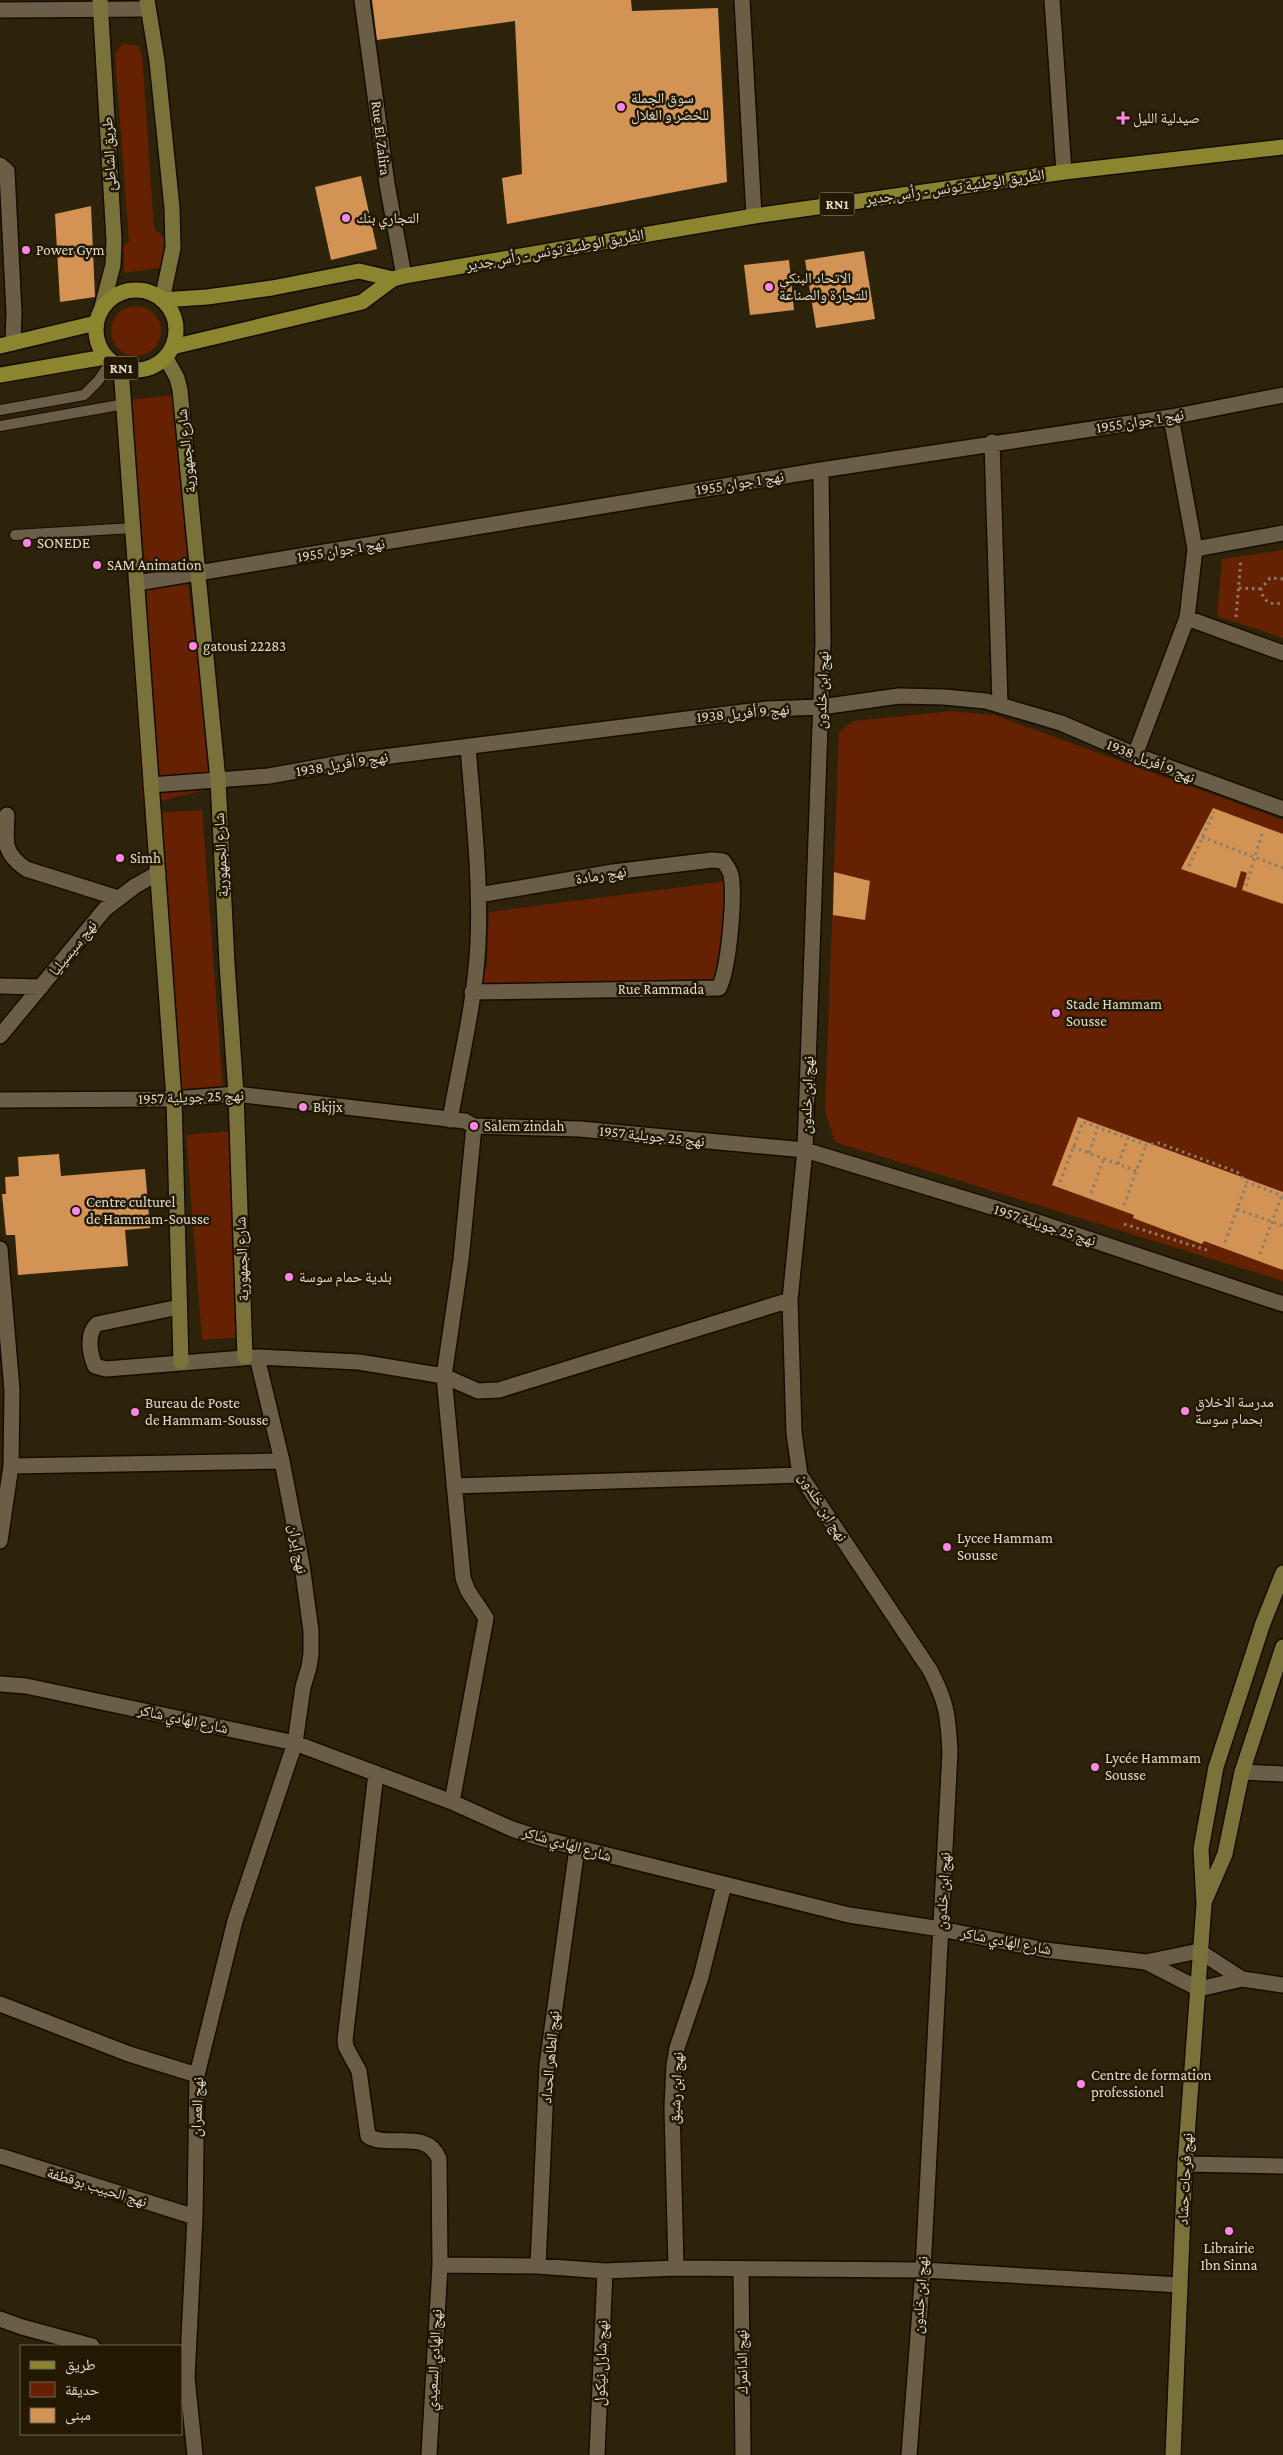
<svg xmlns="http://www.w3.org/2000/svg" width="1283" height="2455" font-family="'Crimson Pro','Noto Naskh Arabic',serif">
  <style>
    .green { fill: #652101 }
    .building { fill: #d39354 }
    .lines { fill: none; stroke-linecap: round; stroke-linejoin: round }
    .lane-casing { stroke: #150c00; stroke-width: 12 }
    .street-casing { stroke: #150c00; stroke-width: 18 }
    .secondary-casing { stroke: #150c00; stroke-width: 18 }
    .primary-casing { stroke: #150c00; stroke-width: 18 }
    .path { stroke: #867e6b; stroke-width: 3; stroke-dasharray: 2.5 4; stroke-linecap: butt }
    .lane { stroke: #6a5f46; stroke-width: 10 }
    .street { stroke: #6a5f46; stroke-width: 15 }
    .secondary { stroke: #7a723b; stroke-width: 15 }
    .primary { stroke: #8b8530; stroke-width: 15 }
    .poi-dot { fill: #fb87e6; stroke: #231903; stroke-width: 2 }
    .labels { text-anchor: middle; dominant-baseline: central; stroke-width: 5; stroke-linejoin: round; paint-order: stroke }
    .shield { fill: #231903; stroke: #a7a090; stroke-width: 1 }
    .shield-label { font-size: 14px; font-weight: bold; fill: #e0dacc }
    .poi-label { font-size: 15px; fill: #e0dacc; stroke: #231903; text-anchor: start }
    .street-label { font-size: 15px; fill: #e0dacc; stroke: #231903 }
  </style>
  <rect width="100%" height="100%" fill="#2d230b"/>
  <path class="green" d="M123,43L139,46L142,55L154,229L166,239L167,267L124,273V245L129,242L115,54Z
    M111 331a25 25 0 1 1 50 0a25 25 0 1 1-50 0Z
    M173,395L188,566L145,570L130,400Z
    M1283,550V638L1217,616L1222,559Z
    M188,584L214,788L143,805L128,590Z
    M952,711L994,715L1283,820V1281L835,1142L825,1111L839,732L853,721Z
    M202,810L223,1089L181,1090L159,813Z
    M736,880L730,980L478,984L487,966L489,912Z
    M229,1131L243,1337L202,1340L186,1135Z"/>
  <path class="building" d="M372,0H631L632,11L718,8L727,182L507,224L502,178L522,174L515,21L377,40Z
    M361,176L377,249L331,260L315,187Z
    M91,206L95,297L60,302L55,214Z
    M864,251L875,319L816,328L805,260Z
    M789,260L794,310L750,315L744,265Z
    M1213,808L1283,834V904L1242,890L1247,873L1241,871L1236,888L1181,869Z
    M834,872L870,881L865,920L833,915Z
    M1078,1117L1283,1192V1270L1204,1241L1202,1244L1133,1218L1134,1215L1052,1185Z
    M59,1154L61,1176L145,1169L150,1228L125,1230L128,1266L18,1275L15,1235H6L2,1194H6L5,1177L19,1176L18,1157Z"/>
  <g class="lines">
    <g class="lane-casing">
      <path id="lane" d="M0,410L84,395L98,381L111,362
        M0,426L125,404
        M15,535L133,528"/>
    </g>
    <g class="street-casing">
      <path id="street" d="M362,0L387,184L404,276
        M742,0L754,216
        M1052,0L1064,172
        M0,10L148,9
        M0,165L7,171L14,313L13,343
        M992,442L1000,704
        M821,470L823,641L805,1150L790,1300L794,1433L800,1475L930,1670C947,1703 948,1715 950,1752L923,2270L909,2455
        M1195,549L1283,533
        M137,583L821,470L1171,417L1283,395
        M1187,618L1283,653
        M1135,755L1187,618L1195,549L1171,417
        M151,785L269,776L351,761L767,709L821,707L899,696L944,697L986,701L1061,723L1135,755L1283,809
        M7,815C6,842 2,852 26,869L118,898
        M0,986L41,987
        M472,992L719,988C729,968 735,897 731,875C730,870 726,865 723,861L712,860L613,872L479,895
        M0,1036L105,909L135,886L158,873
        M0,1100L174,1099L236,1094L465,1121L474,1126L580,1129L805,1150L1002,1210L1283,1304
        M450,1120C460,1062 475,1003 478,944C481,878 473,812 468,746
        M0,1249L12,1390L11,1466L0,1541
        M179,1307L97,1324C86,1334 90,1354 95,1366L106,1369L257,1357L359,1362L444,1376L478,1391L499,1390L790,1300
        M11,1466L282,1461
        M454,1486L800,1475
        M0,1684L26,1686L295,1743L452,1802L512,1829L543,1839L849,1915L941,1929L1045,1950L1146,1962L1199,1951L1242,1979
        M1242,1772L1283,1774
        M376,1773L345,2040L346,2047L359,2071L368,2136C389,2149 427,2128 439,2159L440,2265L429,2455
        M452,1802L486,1618L468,1591L463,1578L444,1376L461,1260L474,1126
        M1146,1962L1199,1989L1242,1979L1283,1985
        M0,2004L129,2054L197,2075
        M0,2156L195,2217
        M1185,2164L1283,2166
        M440,2265L538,2266L605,2271L676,2268L923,2270L1180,2285
        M538,2266L547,2065L577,1848
        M676,2268L672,2107L674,2065L677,2048L701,1977L724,1885
        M741,2269L743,2455
        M0,2319L22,2327L92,2346
        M195,2455L187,2378L195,2217L197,2075L235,1921L295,1743L303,1687L309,1667L311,1654V1631L302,1565L282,1461L257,1357
        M597,2455L605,2271"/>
    </g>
    <g class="secondary-casing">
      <path id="secondary" d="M100,0L114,240L113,265L102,307
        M147,0L157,61L172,208L173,248L162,300
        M166,358L177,378L180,390L218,780L227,964L236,1094L245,1357
        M121,368L174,1099L181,1362
        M1205,1900L1225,1854L1242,1772L1283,1647
        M1173,2455L1185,2164L1204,1904L1201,1849L1216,1767L1263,1623L1283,1573"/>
    </g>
    <g class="primary-casing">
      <path id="primary" d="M96 330a40 40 0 1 1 80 0a40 40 0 1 1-80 0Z
        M162,300L207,297L272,288L359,271L393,279
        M0,346L96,323
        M172,347L362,302L393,279L404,276L754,216L1064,172L1283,147
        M0,375L105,357"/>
    </g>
    <path class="path" d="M1283,579L1270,578L1261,589C1262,601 1272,607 1283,602
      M1239,588L1262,589
      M1236,617L1241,559
      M1202,837L1283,868
      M1189,866L1214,812
      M1246,886L1263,830
      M1073,1147L1136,1171
      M1089,1153L1098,1127
      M1118,1164L1128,1138
      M1060,1182L1083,1122L1146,1145L1159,1143L1237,1172L1247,1182L1283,1196
      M1091,1193L1104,1158
      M1124,1205L1146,1145
      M1237,1209L1283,1226
      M1124,1224L1210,1251
      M1225,1242L1247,1182
      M1260,1254L1282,1195"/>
    <use href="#lane" class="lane"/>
    <use href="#street" class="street"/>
    <use href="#secondary" class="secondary"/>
    <use href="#primary" class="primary"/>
  </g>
  <g class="poi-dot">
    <circle cx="621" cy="107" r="5"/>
    <path d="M1120.5 110.5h5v5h5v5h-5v5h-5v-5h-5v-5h5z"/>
    <circle cx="346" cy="218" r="5"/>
    <circle cx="26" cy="250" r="5"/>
    <circle cx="769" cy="287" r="5"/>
    <circle cx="27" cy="543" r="5"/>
    <circle cx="97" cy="565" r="5"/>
    <circle cx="193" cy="646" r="5"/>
    <circle cx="120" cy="858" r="5"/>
    <circle cx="1056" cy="1013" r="5"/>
    <circle cx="303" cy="1107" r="5"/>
    <circle cx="474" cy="1126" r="5"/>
    <circle cx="76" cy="1211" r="5"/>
    <circle cx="289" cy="1277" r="5"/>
    <circle cx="1185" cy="1411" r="5"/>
    <circle cx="135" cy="1412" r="5"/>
    <circle cx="947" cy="1547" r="5"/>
    <circle cx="1095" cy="1767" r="5"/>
    <circle cx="1081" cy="2084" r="5"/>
    <circle cx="1229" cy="2231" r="5"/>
  </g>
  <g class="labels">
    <g class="shield">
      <rect x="819.5" y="192.5" width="35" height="23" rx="4"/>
      <rect x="103.5" y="356.5" width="35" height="23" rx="4"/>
    </g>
    <g class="shield-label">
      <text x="837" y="204">RN1</text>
      <text x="121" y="368">RN1</text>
    </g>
    <g class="poi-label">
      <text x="631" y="98">سوق الجملة<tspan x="631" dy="17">للخضر و الغلال</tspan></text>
      <text x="1133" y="118">صيدلية الليل</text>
      <text x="356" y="218">التجاري بنك</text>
      <text x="36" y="250">Power Gym</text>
      <text x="779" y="278">الاتحاد البنكي<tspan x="779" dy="17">للتجارة والصناعة</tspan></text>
      <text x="37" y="543">SONEDE</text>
      <text x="107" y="565">SAM Animation</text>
      <text x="203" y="646">gatousi 22283</text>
      <text x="130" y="858">Simh</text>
      <text x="1066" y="1004">Stade Hammam<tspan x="1066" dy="17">Sousse</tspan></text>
      <text x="313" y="1107">Bkjjx</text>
      <text x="484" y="1126">Salem zindah</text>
      <text x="86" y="1202">Centre culturel<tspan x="86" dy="17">de Hammam-Sousse</tspan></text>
      <text x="299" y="1277">بلدية حمام سوسة</text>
      <text x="1195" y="1402">مدرسة الاخلاق<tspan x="1195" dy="17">بحمام سوسة</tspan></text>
      <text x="145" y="1403">Bureau de Poste<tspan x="145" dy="17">de Hammam-Sousse</tspan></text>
      <text x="957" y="1538">Lycee Hammam<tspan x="957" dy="17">Sousse</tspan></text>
      <text x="1105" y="1758">Lycée Hammam<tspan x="1105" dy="17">Sousse</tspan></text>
      <text x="1091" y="2075">Centre de formation<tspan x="1091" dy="17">professionel</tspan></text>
      <text x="1229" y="2248" text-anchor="middle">Librairie<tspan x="1229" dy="17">Ibn Sinna</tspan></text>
    </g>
    <g class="street-label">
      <text transform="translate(381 138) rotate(83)">Rue El Zalira</text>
      <text transform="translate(109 154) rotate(-93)">طريق الشاطئ</text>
      <text transform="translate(955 187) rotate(-8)">الطريق الوطنية تونس - رأس جدير</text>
      <text transform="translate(555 250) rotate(-10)">الطريق الوطنية تونس - رأس جدير</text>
      <text transform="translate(1140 421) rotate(-9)">نهج 1 جوان 1955</text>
      <text transform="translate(186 451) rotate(-96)">شارع الجمهورية</text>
      <text transform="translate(740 483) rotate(-9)">نهج 1 جوان 1955</text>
      <text transform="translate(341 550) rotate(-9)">نهج 1 جوان 1955</text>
      <text transform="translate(822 690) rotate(-88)">نهج ابن خلدون</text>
      <text transform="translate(743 713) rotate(-5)">نهج 9 أفريل 1938</text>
      <text transform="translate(1151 761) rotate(22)">نهج 9 أفريل 1938</text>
      <text transform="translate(342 764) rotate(-9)">نهج 9 أفريل 1938</text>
      <text transform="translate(221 855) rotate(-93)">شارع الجمهورية</text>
      <text transform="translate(601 875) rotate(-9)">نهج رمادة</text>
      <text transform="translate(73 948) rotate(-51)">نهج سيسيليا</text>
      <text x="661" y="989">Rue Rammada</text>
      <text transform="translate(807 1095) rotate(-88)">نهج ابن خلدون</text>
      <text transform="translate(191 1097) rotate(-2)">نهج 25 جويلية 1957</text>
      <text transform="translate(652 1136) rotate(6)">نهج 25 جويلية 1957</text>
      <text transform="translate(1045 1225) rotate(18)">نهج 25 جويلية 1957</text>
      <text transform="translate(242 1259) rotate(-92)">شارع الجمهورية</text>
      <text transform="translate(823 1507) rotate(58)">نهج ابن خلدون</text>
      <text transform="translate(298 1549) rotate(80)">نهج إيران</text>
      <text transform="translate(183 1719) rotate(12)">شارع الهادي شاكر</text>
      <text transform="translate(567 1844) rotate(16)">شارع الهادي شاكر</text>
      <text transform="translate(943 1891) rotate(-87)">نهج ابن خلدون</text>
      <text transform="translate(1006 1941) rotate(11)">شارع الهادي شاكر</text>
      <text transform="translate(550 2057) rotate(-85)">نهج الطاهر الحداد</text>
      <text transform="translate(676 2088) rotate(-87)">نهج ابن رشيق</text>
      <text transform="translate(197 2107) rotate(-88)">نهج العمران</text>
      <text transform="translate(1185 2179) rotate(-87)">نهج فرحات حشاد</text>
      <text transform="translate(97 2187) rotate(17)">نهج الحبيب بوقطفة</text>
      <text transform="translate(920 2295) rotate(-86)">نهج ابن خلدون</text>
      <text transform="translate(434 2360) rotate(-87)">نهج الهادي السعيدي</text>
      <text transform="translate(742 2362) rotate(-91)">نهج الدانمرك</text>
      <text transform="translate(601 2363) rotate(-88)">نهج شارل نيكول</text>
    </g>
  </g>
  <rect x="20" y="2345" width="162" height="90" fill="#231903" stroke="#6f6653"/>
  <rect x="30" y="2361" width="25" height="8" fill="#8b8530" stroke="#6f6653"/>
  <text x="65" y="2370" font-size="15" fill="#e0dacc">طريق</text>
  <rect x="30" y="2382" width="25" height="15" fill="#652101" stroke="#6f6653"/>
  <text x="65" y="2395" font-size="15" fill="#e0dacc">حديقة</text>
  <rect x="30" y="2408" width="25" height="15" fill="#d39354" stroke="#6f6653"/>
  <text x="65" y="2420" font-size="15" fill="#e0dacc">مبنى</text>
</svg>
